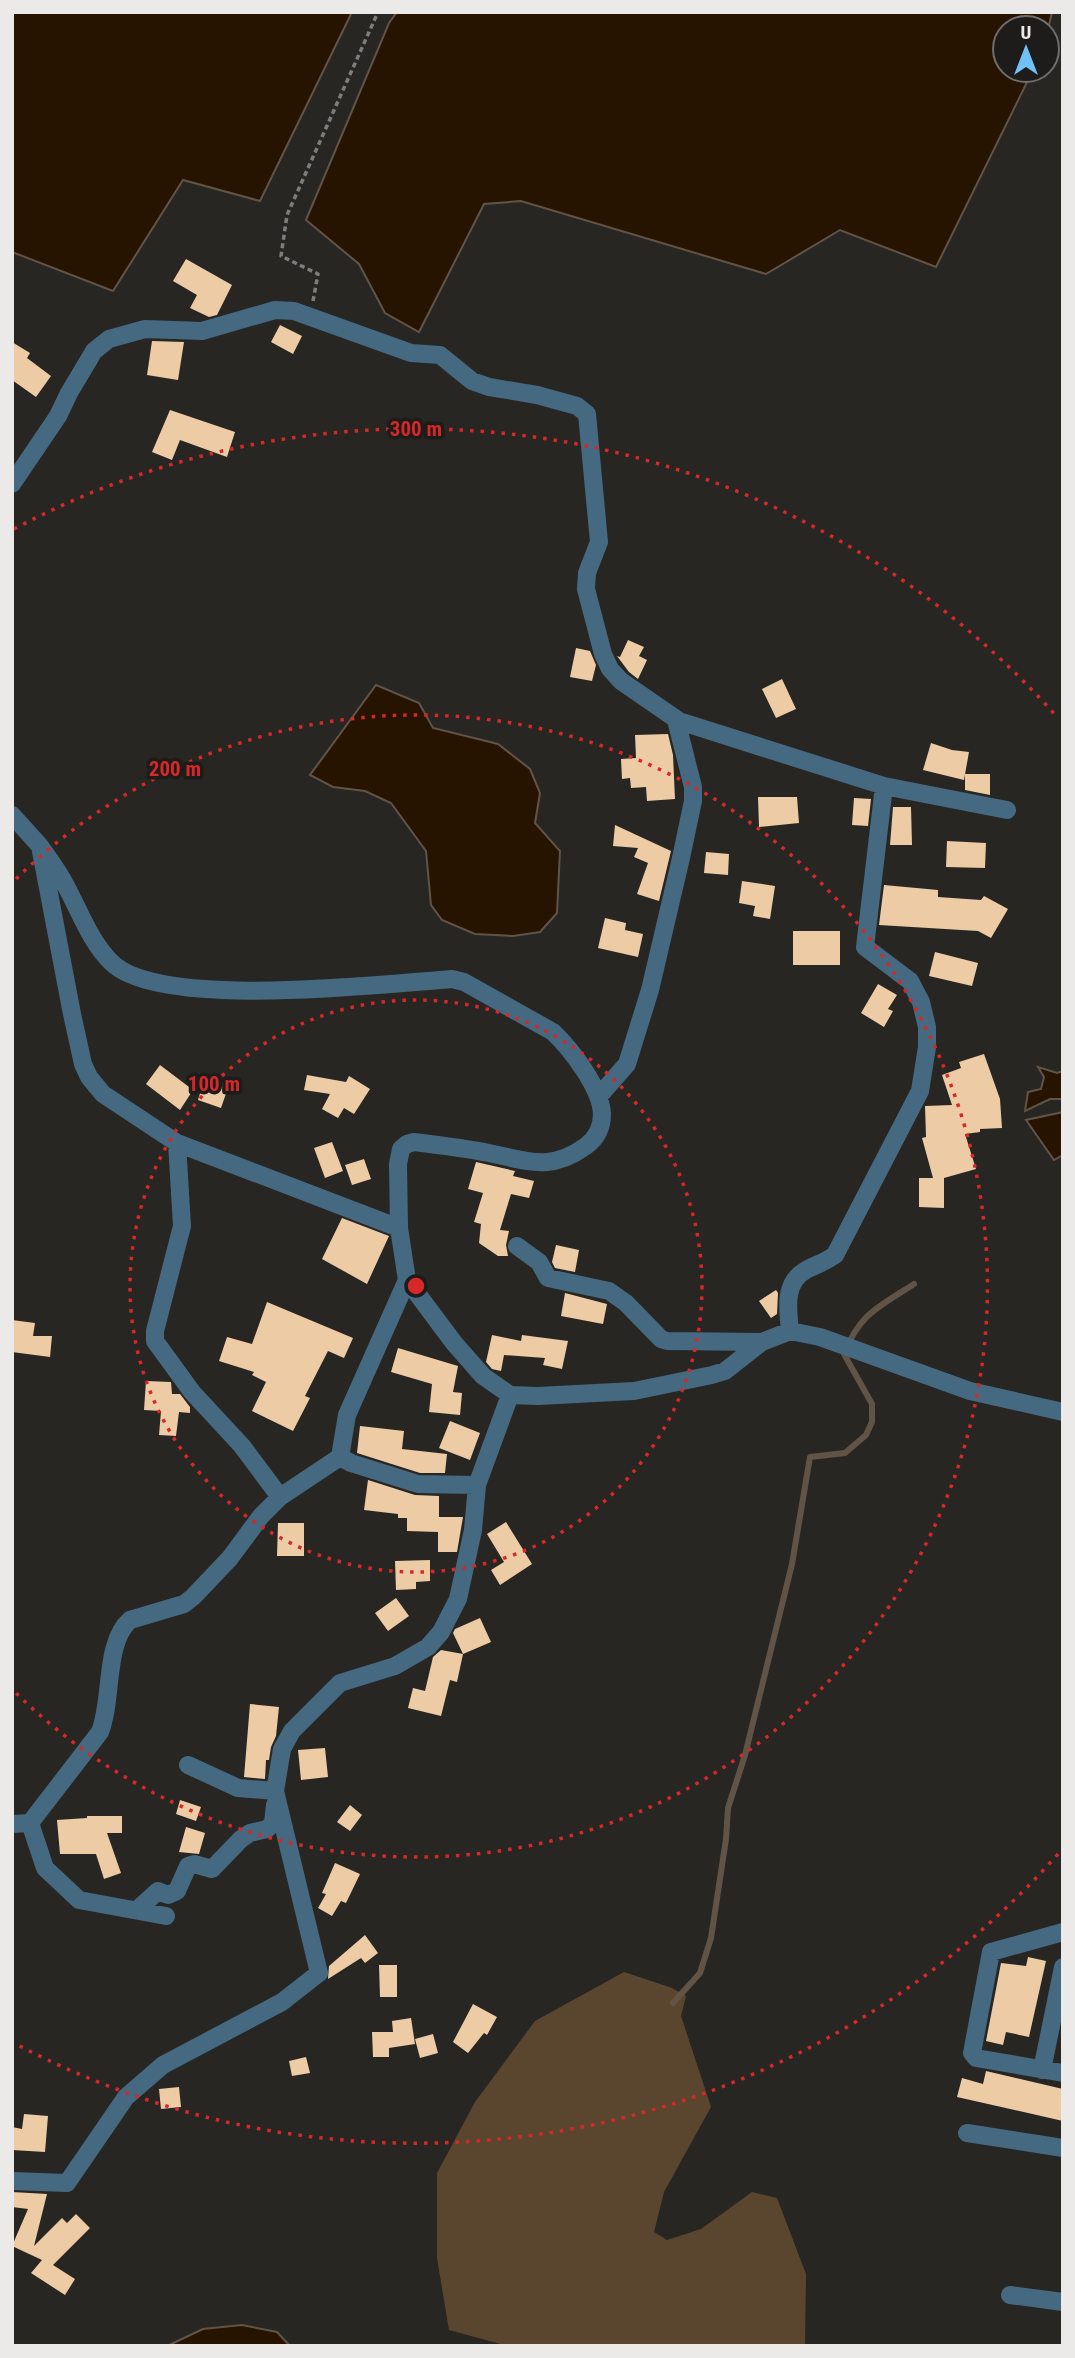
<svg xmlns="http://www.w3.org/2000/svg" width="1075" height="2358" font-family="'Roboto Condensed',sans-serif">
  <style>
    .green { fill: #5a462f }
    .water { fill: #261300; stroke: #615446; stroke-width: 2 }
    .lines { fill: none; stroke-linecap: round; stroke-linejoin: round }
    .stream { stroke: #615446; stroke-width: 6 }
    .building { fill: #edcba5 }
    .path { stroke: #7f7d7b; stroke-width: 3.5; stroke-dasharray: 5 3.5; stroke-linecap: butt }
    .minor { stroke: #456980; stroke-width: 18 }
    .ring { fill: none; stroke: #d62828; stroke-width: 3.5; stroke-dasharray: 3.5 7 }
    .centre { fill: #d62828; stroke: #1e1c1a; stroke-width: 3.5 }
    .ring-label { font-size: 21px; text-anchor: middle; font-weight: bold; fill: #d62828; stroke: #1e1c1a; stroke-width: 7; stroke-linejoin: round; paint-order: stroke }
  </style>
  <rect width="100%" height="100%" fill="#282623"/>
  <path class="green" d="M624,1972L672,1988L686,1996L681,2016L711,2107L664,2192L654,2232L667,2240L701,2229L752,2192L777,2198L806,2274L805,2346H508L449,2330L437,2258V2173L475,2102L535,2021Z"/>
  <path class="water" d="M12,12H352L260,201L183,180L113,291L12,252Z
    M397,12H1052L1047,34V28H1005V70H1033L936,267L840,230L766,274L521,201L484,204L419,332L385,313L359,264L306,220L389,23Z
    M376,685L419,703L433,728L498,744L530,769L540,793L535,823L560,851L557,913L540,932L513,936L475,934L442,920L431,905L426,851L391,803L365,791L333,787L310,775Z
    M1038,1067L1057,1073L1063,1071V1099H1050L1025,1111L1028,1092L1041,1089L1044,1077Z
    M1063,1112V1155L1054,1160L1026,1120Z
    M242,2325L277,2332L290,2346H167L203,2329Z"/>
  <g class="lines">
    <path class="stream" d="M673,2003L700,1973L711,1938L726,1839L728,1808L745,1755L792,1564L810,1457L845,1453L866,1435L872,1422V1404L844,1354C860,1313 879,1307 914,1284"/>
  </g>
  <path class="building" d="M186,259L232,285L217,315L209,317L190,308L197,295L173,281Z
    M280,325L302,336L293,354L271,342Z
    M152,341L184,342L178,380L147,375Z
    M12,342L30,353L27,358L51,376L36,397L12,380Z
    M170,410L235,432L227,457L180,440L172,460L152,452Z
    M628,640L644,647L639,656L647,660L638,679L629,672L617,656L620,657Z
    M576,648L590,651L596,665L592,681L570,677Z
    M782,679L796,709L776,718L762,689Z
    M668,734L673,755L675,799L647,801L646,787L631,788L630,778L622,779L621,759L636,758L635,735Z
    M931,743L952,750L969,752L964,780L923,770Z
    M965,774H990V795L965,790Z
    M758,797H797L799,823L759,827Z
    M854,798L871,799L868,826L852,825Z
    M893,807H911L912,845H890Z
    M615,825L671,851L659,901L637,894L648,863L634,857L638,848L613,846Z
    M947,841L986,843L985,868L946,867Z
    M706,852L729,854L728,875L704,873Z
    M742,881L775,886L770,919L753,916L755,906L739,903Z
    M884,885L938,890V897L981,900L984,896L1008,909L991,938L978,931L879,925Z
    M605,918L626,923L625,930L643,934L638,957L598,948Z
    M793,931H840V965H793Z
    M935,952L978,963L972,986L929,976Z
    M878,984L897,995L888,1009L893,1011L884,1027L861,1013Z
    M984,1054L1000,1099L1002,1128L980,1129V1132L965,1134L976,1169L944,1178V1208L919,1207V1178H933L922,1138L926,1137L925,1106L952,1105L942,1075L961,1068L959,1062Z
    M160,1065L193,1090L180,1110L146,1084Z
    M307,1075L346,1082L349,1076L370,1089L354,1114L344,1108L338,1118L322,1109L330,1094L304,1090Z
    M205,1077L229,1085L221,1108L198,1100Z
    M332,1142L343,1171L325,1178L314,1148Z
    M364,1159L371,1179L352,1185L345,1165Z
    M476,1162L515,1171L513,1176L534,1181L529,1198L511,1194L500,1230L509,1231L506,1245L508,1256H498L479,1243L481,1224L474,1222L483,1193L468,1189Z
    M342,1218L389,1236L367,1284L322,1259Z
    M556,1245L579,1250L575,1272L555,1268L552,1262Z
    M776,1290L778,1293L777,1314L771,1318L759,1301Z
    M565,1293L607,1304L603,1324L561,1316Z
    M267,1302L353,1338L344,1358L328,1351L305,1396L310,1398L293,1431L252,1411L266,1382L252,1375L254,1372L219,1361L227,1337L252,1344Z
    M12,1320L35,1323L33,1336H52L50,1357L12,1352Z
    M492,1335L521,1341L522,1335L568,1341L562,1369L543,1365L545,1358L504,1355L501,1371L492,1369L486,1362Z
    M398,1348L458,1366L453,1392L462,1393L460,1415L429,1412L432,1384L391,1372Z
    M146,1381L171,1382L172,1394H180L190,1407V1413L179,1412L176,1436L159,1435L161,1411L144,1410Z
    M450,1421L480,1433L470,1460L439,1448Z
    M360,1426L404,1431L402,1449L447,1454L445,1473H420L357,1453Z
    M368,1480L415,1495L439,1496V1517H463L457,1552H438V1532L407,1531V1518H398V1514L364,1510Z
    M506,1522L532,1564L500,1585L491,1570L504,1562L487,1534Z
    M278,1523H304V1556H277Z
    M430,1560V1581L416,1582V1589L396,1590L395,1561Z
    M396,1598L409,1616L388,1631L375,1613Z
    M480,1618L491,1642L463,1654L453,1633L455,1629Z
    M441,1650L463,1654L457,1682L450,1680L441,1716L408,1708L413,1688L425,1691L433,1657Z
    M250,1704L279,1707L276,1736L271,1747L269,1760H266L265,1779L244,1777Z
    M325,1748L328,1777L301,1780L298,1750Z
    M180,1800L201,1807L196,1821L176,1814Z
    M350,1805L362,1815L350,1831L337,1822Z
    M87,1816H122V1833H107L121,1873L104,1879L96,1854H60L57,1820L87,1818Z
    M186,1827L205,1833L199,1854L179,1852Z
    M335,1863L360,1874L346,1903L341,1901L332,1916L318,1908L326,1894L322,1893Z
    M365,1935L378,1953L365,1963L361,1958L328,1979L329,1966Z
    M1028,1957L1046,1961L1029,2037L1006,2032L1003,2045L986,2041L1001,1963L1026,1966Z
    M379,1965H397V1997H380Z
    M473,2004L497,2017L487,2035L484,2033L468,2053L453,2042Z
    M411,2018L415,2044L389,2048V2057H373L372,2032H393L392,2021Z
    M433,2034L438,2053L420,2058L415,2039Z
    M306,2057L310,2073L292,2076L289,2061Z
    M986,2071L1063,2089V2121L957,2097L962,2078L983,2084Z
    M179,2087L181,2107L161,2109L159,2089Z
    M24,2114L48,2116L45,2152L12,2150V2127L22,2129Z
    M12,2192L47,2194L34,2246L62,2218L67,2223L76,2214L90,2228L53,2265L75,2279L65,2295L31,2273L42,2260L12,2246L28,2209L12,2207Z"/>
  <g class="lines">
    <path class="path" d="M313,301L318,274L281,256L287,215L378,12"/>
    <path class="minor" d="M12,484L58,416L69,393L94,351L109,339L145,329L202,331L275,310L294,311L411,353L440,355L472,381L489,387L537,395L577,406L587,414L599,542L587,573L586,589L603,654L610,669L621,681L679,721L884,786L1007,810
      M12,815L40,846L72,1014L83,1064L89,1077L103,1094L177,1143L399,1228
      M599,1096L627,1064L650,990L681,858L693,801V787L676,720
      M177,1143L182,1226L155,1331V1341L192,1392L242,1446L280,1497
      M517,1246L539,1262L548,1278L609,1291L626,1303L661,1339L667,1341L762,1342
      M407,1280L454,1343L483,1376L510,1395L538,1396L634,1391L712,1375L725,1371L762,1342L790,1331L820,1337L970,1391L1063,1412
      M790,1331C788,1309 783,1283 806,1270C817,1264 824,1263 835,1255L920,1091L927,1047V1027L921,1002L910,981L865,947L884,786
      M340,1457L351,1463L418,1484L477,1485
      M188,1765L238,1788L275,1791L282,1749L292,1731L340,1683L395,1666L428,1647L441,1632L458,1599L473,1530L477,1485L510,1395
      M30,1823L45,1868L79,1900L166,1916
      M12,1824L30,1823L100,1732C113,1699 104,1643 130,1620L184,1604L193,1597L230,1558L261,1516L280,1497L340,1457L347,1415L407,1280L399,1228L398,1164L401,1149L407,1144L414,1142C439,1145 464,1148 489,1153C528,1161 550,1172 586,1146C597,1138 602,1127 602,1114C601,1088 571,1049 553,1032L464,982L452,979C383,984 161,1010 112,963C91,943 80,912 66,886C59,872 49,859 40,846
      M137,1910L158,1891L168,1895L177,1891L188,1866L194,1864L212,1869L241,1839L250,1833L267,1829L273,1823L275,1805
      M1063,1932L991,1952L972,2053L976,2058L1063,2073
      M1042,2070L1063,1967
      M967,2133L1063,2148
      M12,2181L67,2183L126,2097L163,2065L282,2002L319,1973L275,1791
      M1010,2295L1063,2302"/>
  </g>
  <g class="ring">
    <circle cx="416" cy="1286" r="286"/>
    <path d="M16 879A571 571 0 1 1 16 1693"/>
    <path d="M1058 1854A857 857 0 0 1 14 2043M14 529A857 857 0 0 1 1058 718"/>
  </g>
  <circle cx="416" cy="1286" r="10" class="centre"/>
  <g class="ring-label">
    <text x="416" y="436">300 m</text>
    <text x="175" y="776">200 m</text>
    <text x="214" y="1091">100 m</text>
  </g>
  <rect width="1075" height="2358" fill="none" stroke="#ebeae8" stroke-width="28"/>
  <g transform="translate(1026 49)"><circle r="33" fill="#1e1c1a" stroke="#706e6c" stroke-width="2"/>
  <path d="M0-5L12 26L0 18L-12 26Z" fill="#71c1f5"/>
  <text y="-10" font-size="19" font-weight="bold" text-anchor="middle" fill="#ebeae8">U</text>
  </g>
</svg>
